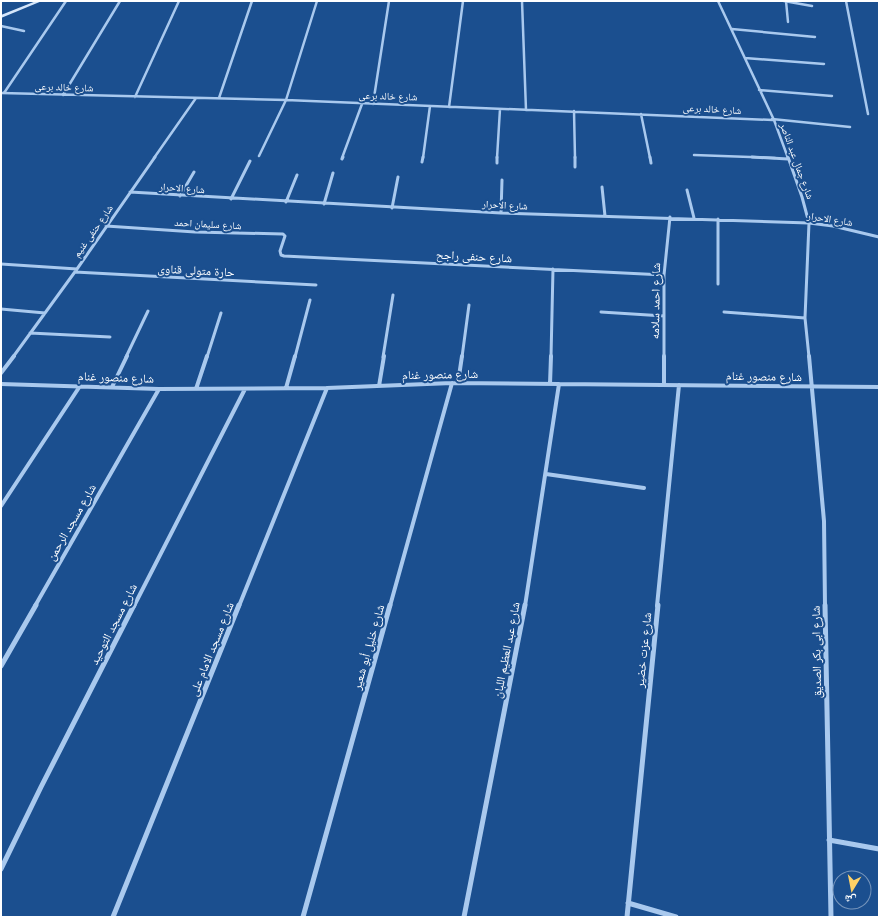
<svg xmlns="http://www.w3.org/2000/svg" width="880" height="918" font-family="Montserrat,'Noto Naskh Arabic',sans-serif">
  <style>
    .lines { fill: none; stroke-linecap: round; stroke-linejoin: round }
    .street-far3 { stroke: #a9c9ee; stroke-width: 2.5 }
    .street-far2 { stroke: #a9c9ee; stroke-width: 3 }
    .street-far1 { stroke: #a9c9ee; stroke-width: 4 }
    .street { stroke: #a9c9ee; stroke-width: 5 }
    .secondary { fill: #d6e6fa; fill-rule: evenodd }
    .labels { text-anchor: middle; dominant-baseline: central; stroke-width: 4; stroke-linejoin: round; paint-order: stroke }
    .far-street-label { font-size: 10px; fill: #fff; stroke: #1b4f8f }
    .street-label { font-size: 12px; fill: #fff; stroke: #1b4f8f }
  </style>
  <rect width="100%" height="100%" fill="#1b4f8f"/>
  <g class="lines">
    <path class="street-far3" d="M522,1L526,110
      M718,1L774,120L788,158
      M784,1L812,6
      M786,1L788,22
      M846,1L868,114
      M1,26L24,31
      M732,29L815,37
      M745,58L824,64
      M759,90L832,96
      M1,93L286,100L773,120
      M4,93L66,1
      M63,95L120,1
      M135,97L179,1
      M219,98L252,1
      M373,104L389,1
      M449,107L463,1
      M574,111L575,158
      M641,114L650,158
      M772,119L850,127
      M694,155L775,158
      M259,156L286,100L317,1
      M154,158L196,98
      M342,158L362,104
      M423,158L430,106
      M497,158L500,109"/>
    <path class="street-far2" d="M575,157V167
      M650,157L651,163
      M752,157L788,159
      M788,157L802,197L809,223L805,318L809,357
      M342,159L343,157
      M422,162L423,157
      M497,163V157
      M602,187L605,216
      M687,190L694,218
      M130,192L501,213L809,223L833,226L879,237
      M180,196L194,172
      M231,199L250,161
      M286,202L297,175
      M324,204L333,173
      M392,208L398,177
      M501,213L502,180
      M718,219V284
      M106,226L195,232L283,234L285,236L280,251L281,255L284,256L664,275
      M1,264L77,269
      M75,272L316,285
      M1,309L45,313
      M601,312L664,316
      M724,312L805,318
      M30,333L110,337
      M13,357L77,269L155,157
      M126,357L148,311
      M207,357L221,313
      M295,357L310,300
      M383,357L393,295
      M462,357L469,305
      M551,357L553,269
      M664,357V275L670,217"/>
    <path class="street-far1" d="M664,356V385
      M809,356L824,521L825,606
      M1,373L14,356
      M458,383L462,356
      M1,384L159,389L327,388L452,383L879,387
      M550,384L551,356
      M379,386L384,356
      M112,387L127,356
      M286,388L295,356
      M196,389L207,356
      M546,474L644,488
      M1,506L80,386
      M35,606L159,389
      M134,606L245,389
      M239,606L327,388
      M390,606L452,383
      M525,606L559,384
      M657,606L679,385"/>
    <path class="street" d="M825,605L831,917
      M1,666L36,605
      M829,840L879,849
      M1,869L41,787L134,605
      M628,903L676,917
      M113,917L239,605
      M303,917L390,605
      M464,917L525,605
      M627,917L658,605"/>
    <path class="secondary" d="M36,1H42L1,18V15Z"/>
  </g>
  <g class="labels">
    <g class="far-street-label">
      <text transform="translate(64 87) rotate(2)">شارع خالد برعى</text>
      <text transform="translate(388 96) rotate(2)">شارع خالد برعى</text>
      <text transform="translate(712 109) rotate(3)">شارع خالد برعى</text>
      <text transform="translate(797 161) rotate(70)">شارع جمال عبد الناصر</text>
      <text transform="translate(182 188) rotate(4)">شارع الاحرار</text>
      <text transform="translate(505 205) rotate(3)">شارع الاحرار</text>
      <text transform="translate(830 219) rotate(9)">شارع الاحرار</text>
      <text transform="translate(208 224) rotate(3)">شارع سليمان احمد</text>
      <text transform="translate(93 231) rotate(-55)">شارع حنفى غنيم</text>
    </g>
    <g class="street-label">
      <text transform="translate(474 256) rotate(3)">شارع حنفى راجح</text>
      <text transform="translate(196 270) rotate(3)">حارة متولى قناوى</text>
      <text transform="translate(655 301) rotate(-89)">شارع احمد سلامه</text>
      <text transform="translate(440 374) rotate(-1)">شارع منصور غنام</text>
      <text transform="translate(764 376) rotate(1)">شارع منصور غنام</text>
      <text transform="translate(116 377) rotate(2)">شارع منصور غنام</text>
      <text transform="translate(71 522) rotate(-60)">شارع مسجد الرحمن</text>
      <text transform="translate(113 624) rotate(-63)">شارع مسجد التوحيد</text>
      <text transform="translate(368 647) rotate(-74)">شارع خليل أبو شعير</text>
      <text transform="translate(211 649) rotate(-68)">شارع مسجد الامام على</text>
      <text transform="translate(506 650) rotate(-79)">شارع عبد العظيم اللبان</text>
      <text transform="translate(643 650) rotate(-84)">شارع عزت خضير</text>
      <text transform="translate(816 652) rotate(-91)">شارع ابى بكر الصديق</text>
    </g>
  </g>
  <rect width="880" height="918" fill="none" stroke="#ffffff" stroke-width="4"/>
  <g transform="translate(852 890) rotate(190)"><circle r="19" fill="#1b4f8f" stroke="#7695bc"/>
  <path d="M0-3L7 15L0 10L-7 15Z" fill="#ffd166"/>
  <text y="-6" font-size="11" font-weight="bold" text-anchor="middle" fill="#ffffff">ش</text>
  </g>
</svg>
